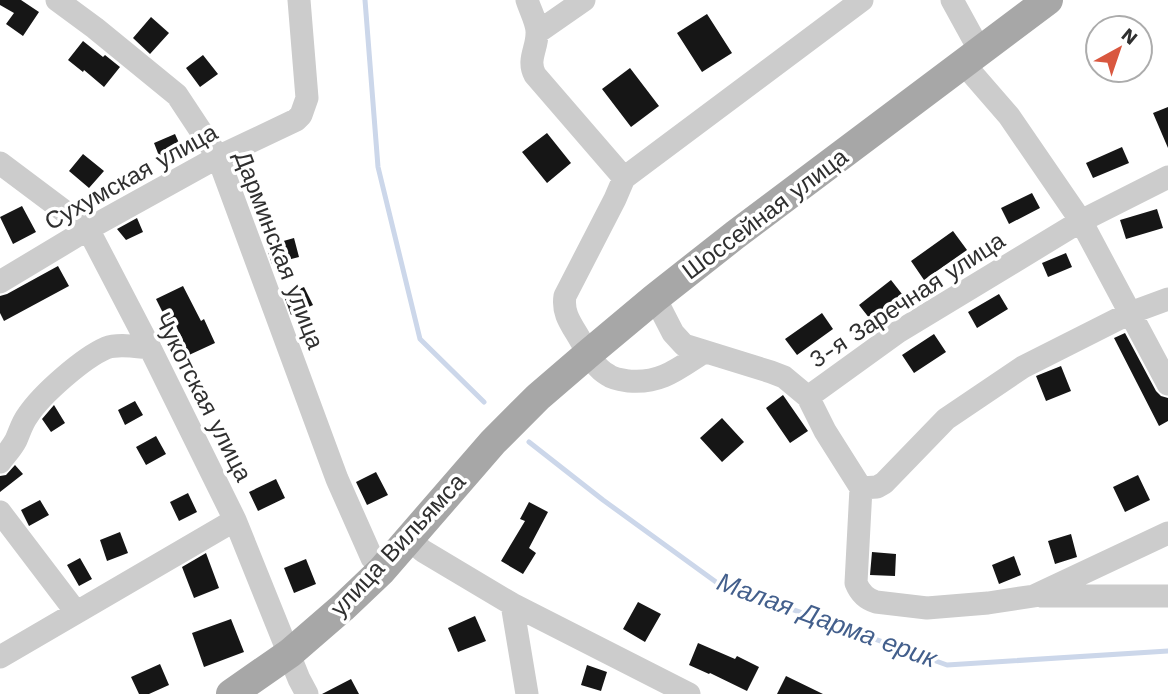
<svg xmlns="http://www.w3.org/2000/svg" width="1168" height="694" font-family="'Work Sans',sans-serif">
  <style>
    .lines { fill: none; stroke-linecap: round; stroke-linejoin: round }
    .stream { stroke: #ccd7ea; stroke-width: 5 }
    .building { fill: #161616 }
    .minor { stroke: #ccc; stroke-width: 23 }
    .major { stroke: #a7a7a7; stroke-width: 30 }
    .labels { text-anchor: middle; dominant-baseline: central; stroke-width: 7; stroke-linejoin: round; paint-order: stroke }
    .street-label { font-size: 24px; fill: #2f2f2f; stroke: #fff }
    .water-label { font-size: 26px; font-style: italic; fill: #435f8c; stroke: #fff }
  </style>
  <rect width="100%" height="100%" fill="#fff"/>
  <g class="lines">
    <path class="stream" d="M365,0L378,167L420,339L484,402
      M529,442L603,500L716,582L947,665L1168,651"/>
  </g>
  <path class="building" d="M0,0H21L39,12L23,36L6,24L14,13L0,5Z
    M707,14L732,53L702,72L677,33Z
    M151,17L169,33L150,54L133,38Z
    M83,41L103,57L105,55L120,67L104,87L84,70L83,72L68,60Z
    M203,55L218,74L200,87L186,68Z
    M630,68L659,106L631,127L602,89Z
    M1168,107V148L1153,113Z
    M547,133L571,163L547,183L522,152Z
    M175,134L183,152L161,161L154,143Z
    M1122,147L1129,163L1093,178L1086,163Z
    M83,154L104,171L89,188L69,171Z
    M1032,193L1040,208L1009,224L1001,208Z
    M22,206L36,232L13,244L0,217Z
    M1157,209L1163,228L1126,239L1120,220Z
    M137,218L143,232L126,240L117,229Z
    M953,231L967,250L924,280L911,261Z
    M294,238L299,257L272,264L266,246Z
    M1066,253L1072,267L1048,277L1042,263Z
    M58,266L69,286L4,321L0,313V296L7,294Z
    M891,280L902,294L870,319L859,305Z
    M183,286L201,321L204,319L215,343L189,355L173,319L167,321L156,299Z
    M304,287L313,305L291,315L284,296Z
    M999,294L1008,309L977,328L968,312Z
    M822,313L833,329L797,355L785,339Z
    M1125,333L1156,391L1161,396L1168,398V421L1159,426L1114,338Z
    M934,334L946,352L914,373L902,355Z
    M1061,366L1071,391L1046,401L1036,376Z
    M783,395L808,431L790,443L766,408Z
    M135,401L143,415L125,425L118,410Z
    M54,405L65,423L51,432L42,419Z
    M722,418L744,442L722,462L700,438Z
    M156,436L166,454L146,465L136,447Z
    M15,465L23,474L0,492V476L6,475Z
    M376,472L388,495L367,505L356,482Z
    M1138,475L1150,500L1125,512L1113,487Z
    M276,479L285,498L258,511L249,492Z
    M188,493L197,512L179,521L170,502Z
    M40,500L49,515L29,526L21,510Z
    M529,502L548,512L529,548L536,553L523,574L501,561L525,521L520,519Z
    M120,532L128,553L107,561L100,540Z
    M1071,534L1077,557L1055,564L1048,541Z
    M872,552L896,554L895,576L870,575Z
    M206,553L219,588L194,598L182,567Z
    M1014,556L1021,575L999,584L992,565Z
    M80,558L92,579L79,586L67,565Z
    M306,559L316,584L294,593L284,568Z
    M638,602L661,614L645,642L623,629Z
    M475,616L486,641L458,652L448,628Z
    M231,619L244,652L204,667L192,633Z
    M698,643L735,659L737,656L759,667L747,691L710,673L709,674L689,665Z
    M160,664L169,685L149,694H139L131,677Z
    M587,665L607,672L601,691L581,685Z
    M786,676L823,694H777Z
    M351,679L359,694H322Z"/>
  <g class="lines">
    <path class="minor" d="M57,0L95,28L177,95L218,157L337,479L372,558L382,570
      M527,0C530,10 538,24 537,34C537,49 527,60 535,75L624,178
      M952,0L980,51
      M538,32L584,0
      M963,63L1009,116L1081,221L1168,384
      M0,163L88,229L150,348L235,520L299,679L307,694
      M0,282L88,229L218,157L296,120L301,115L307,98L299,0
      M655,298L673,333L684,345L771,372L784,377L808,397L898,332L1081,221L1168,177
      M704,352C679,368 661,384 629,381C622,380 613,379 608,375C595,368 588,353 581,341C572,325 562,314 565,296L615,199L624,178L862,0
      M808,397L825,431L861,488L877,487L884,483L946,419L1023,367L1130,313L1168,299
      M0,462C6,454 12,448 16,440C20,431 22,423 28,415C42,394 83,358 106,348C119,343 137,347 150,348
      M861,488L856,583C860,593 866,599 876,602L927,608L988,603L1034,596L1168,533
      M0,512L76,612
      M409,539L423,551L512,604L689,694
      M1042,596H1168
      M512,604L527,694
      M0,657L235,520"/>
    <path class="major" d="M231,694L290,653L342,608L382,570L493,442L538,397L588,354L655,298L735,235L1048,0"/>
  </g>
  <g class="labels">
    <g class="street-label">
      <text transform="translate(131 177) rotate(-29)">Сухумская улица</text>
      <text transform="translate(765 214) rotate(-37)">Шоссейная улица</text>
      <text transform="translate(279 250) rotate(69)">Дарминская улица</text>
      <text transform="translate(907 300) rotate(-33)">3-я Заречная улица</text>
      <text transform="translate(203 397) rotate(63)">Чукотская улица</text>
      <text transform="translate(398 545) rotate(-47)">улица Вильямса</text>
    </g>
    <g class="water-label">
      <text transform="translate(827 620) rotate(20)">Малая Дарма ерик</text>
    </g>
  </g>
  <g transform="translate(1119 49) rotate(40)"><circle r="33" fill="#ffffff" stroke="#acacac" stroke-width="2"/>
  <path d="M0-5L12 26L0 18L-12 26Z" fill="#d9573f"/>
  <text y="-10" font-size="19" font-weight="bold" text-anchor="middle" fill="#2f2f2f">N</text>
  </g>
</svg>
